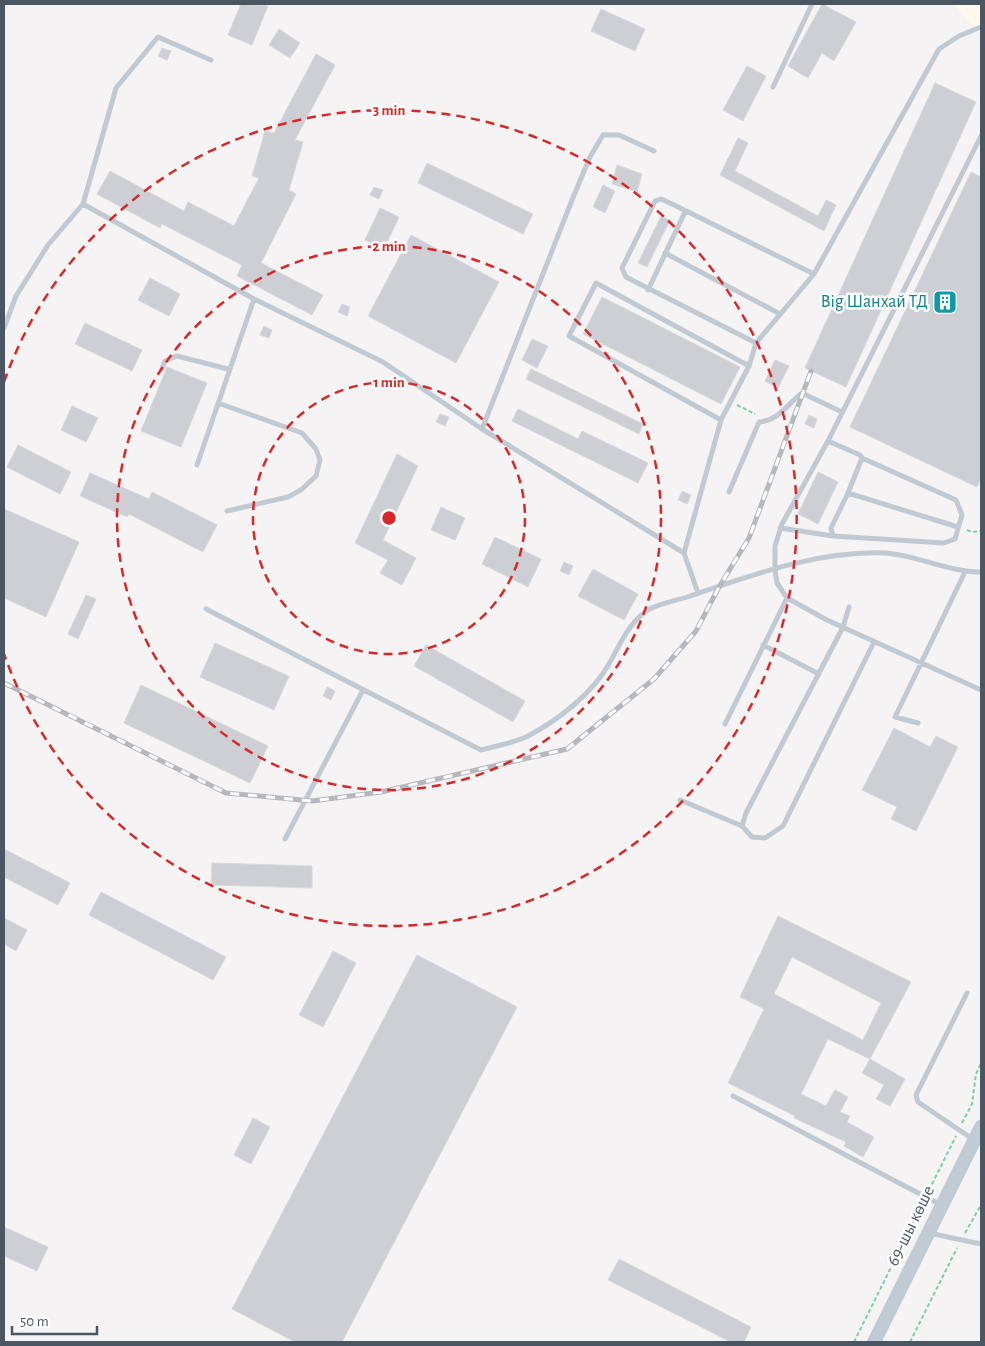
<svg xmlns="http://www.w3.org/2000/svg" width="985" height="1346" font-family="'Alegreya Sans',sans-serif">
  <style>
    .commercial { fill: #fdf9ef }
    .building { fill: #cdcfd5; stroke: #d7d9de; fill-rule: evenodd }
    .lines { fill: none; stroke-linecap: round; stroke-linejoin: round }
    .path { stroke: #7ad0a6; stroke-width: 2; stroke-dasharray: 4 2.5; stroke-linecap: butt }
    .service { stroke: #c1cad2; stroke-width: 5 }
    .secondary { stroke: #c1cbd6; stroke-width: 14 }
    .rail-casing { stroke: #b5b8bd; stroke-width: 5 }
    .rail { stroke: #fff; stroke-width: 3; stroke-dasharray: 9; stroke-linecap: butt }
    .ring { fill: none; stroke: #d62828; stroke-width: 2.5; stroke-dasharray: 9 6 }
    .labels { text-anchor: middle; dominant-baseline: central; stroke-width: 5; stroke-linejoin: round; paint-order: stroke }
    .culture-label { font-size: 18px; fill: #0d838f; stroke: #fff; text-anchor: end }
    .street-label { font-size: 18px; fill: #4a5661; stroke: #fff }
    .centre { fill: #d62828; stroke: #fff; stroke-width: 2.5 }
    .ring-label { font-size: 15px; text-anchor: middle; font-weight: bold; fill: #d62828; stroke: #fff; stroke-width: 5; stroke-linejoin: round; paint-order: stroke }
  </style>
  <rect width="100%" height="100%" fill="#f5f3f3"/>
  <path class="commercial" d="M953,4H981V34Z"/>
  <path class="building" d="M241,4L268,6L252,45L228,35Z
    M822,4L856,22L834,61L822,53L808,78L788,66Z
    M601,9L645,29L635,51L591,31Z
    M279,29L300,43L290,58L269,45Z
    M162,48L171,51L167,60L158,56Z
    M316,54L335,65L295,140L303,142L289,190L296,194L261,263L323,295L312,315L237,276L242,265L162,224L160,228L97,194L110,171L184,211L188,202L234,226L259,178L252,176L265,131L274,133Z
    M747,66L766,76L743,121L723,110Z
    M935,83L976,102L846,387L805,368Z
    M738,138L748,143L735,171L818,216L826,200L836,205L824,231L720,175Z
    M427,163L533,214L523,234L418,183Z
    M617,165L642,174L637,192L612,184Z
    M971,172L981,177V477L977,487L850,427Z
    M603,185L615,191L605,213L593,207Z
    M374,187L383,190L379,199L370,195Z
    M380,208L399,217L384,249L365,240Z
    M661,216L670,220L647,267L638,263Z
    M411,235L499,282L456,363L368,316Z
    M150,278L180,294L169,316L138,300Z
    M602,297L740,367L721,404L583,334Z
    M342,304L350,307L347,316L338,312Z
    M85,323L142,350L132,371L75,344Z
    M264,326L272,330L269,338L260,335Z
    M532,339L548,346L537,368L522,360Z
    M775,360L789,366L778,388L765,381Z
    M167,367L207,383L181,447L141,431Z
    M531,369L643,424L639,434L526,379Z
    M72,406L98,418L86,442L61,430Z
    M518,409L578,439L582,431L648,463L638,483L512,421Z
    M440,414L449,417L445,426L436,422Z
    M809,415L817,419L814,428L805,424Z
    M18,445L71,472L60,494L7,467Z
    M397,454L418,466L383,540L416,558L402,585L380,573L388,560L355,543Z
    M818,472L838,482L818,524L798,514Z
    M90,473L149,499L152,492L217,525L203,552L129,514L127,517L80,496Z
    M682,491L691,495L687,504L678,500Z
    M441,507L465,518L455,540L431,530Z
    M4,509L79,542L46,617L4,598Z
    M495,537L541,559L528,587L482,564Z
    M564,562L573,566L569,575L560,571Z
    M593,569L638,594L624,620L578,596Z
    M86,595L96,599L78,639L68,634Z
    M215,643L289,676L274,710L200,677Z
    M426,645L525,701L513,722L414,666Z
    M141,685L268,746L250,783L124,723Z
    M327,687L335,691L331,700L323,696Z
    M894,728L930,747L936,736L958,747L916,831L891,819L897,807L862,790Z
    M4,849L70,883L58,905L4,877Z
    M212,863L312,866V888L211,885Z
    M101,892L226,957L213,980L89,915Z
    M778,916L911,982L870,1059L828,1039L801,1094L826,1106L835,1090L848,1097L840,1112L850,1116L847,1122L874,1137L863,1157L844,1146L846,1142L794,1118L795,1116L728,1083L764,1009L740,997ZM792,957L881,1003L863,1040L774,994Z
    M4,918L27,930L16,951L4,944Z
    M333,951L356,963L323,1027L299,1015Z
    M417,955L517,1007L342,1342H295L232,1309Z
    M870,1059L905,1079L890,1106L876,1099L884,1085L862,1073Z
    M253,1118L270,1127L251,1164L234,1155Z
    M4,1227L48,1247L37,1271L4,1256Z
    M619,1259L751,1327L744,1342H731L608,1280Z"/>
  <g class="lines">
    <path class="path" d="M737,405L755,414
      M967,530L972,532L981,531
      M962,1123L972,1104L976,1074L981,1063
      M929,1190L956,1136
      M965,1233L981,1205
      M854,1342L923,1203
      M910,1342L957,1248"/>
    <path class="service" d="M773,87L812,4
      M83,204L254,299L383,362L482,429L684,553L698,593
      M665,253L780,314
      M648,290L685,212
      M4,328L16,296L48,245L83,204L116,88L158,37L211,60
      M756,343L626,277L622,268L655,201L661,199L672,204L814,274
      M749,366L756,343L814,274L939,49L959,36L981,27
      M162,369L165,361L177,356L228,369
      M218,403L302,433L316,449L320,460L316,476L301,490L288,497L227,511
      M482,429L572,200L590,157L603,135H619L654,151
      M828,441L782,524L775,546V570L777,583L787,598L827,620L981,690
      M197,465L254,299
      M729,492L759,422C780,420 787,404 802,393L842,412
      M848,493L958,527
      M780,528L833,536L831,528L848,493L862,458L860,455L828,441L981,136
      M833,536L944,543L955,539L962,515L956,500L862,458
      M684,553L721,420L749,366L596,283L569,336L721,420
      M849,607L843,627L746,813L742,826L752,837L765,838L783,826L874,642
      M206,609L481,750C496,746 514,743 528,736C558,720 592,694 609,664C620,645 627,626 645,612C655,604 675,601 687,597C750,576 818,550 885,553C917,555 948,572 981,572
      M763,645L819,674
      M918,723L895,717L965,572
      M725,724L787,598
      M680,800L742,826
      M285,839L363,690
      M967,993L916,1095L918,1102L974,1140
      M733,1096L941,1205
      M929,1233L981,1244"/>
    <path class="secondary" d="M874,1342L981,1127"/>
    <g class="rail-casing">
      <path id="rail" d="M4,683L226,793L312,801L381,792L567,749L654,679L696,631L719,587L749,538L811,371"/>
    </g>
    <use href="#rail" class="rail"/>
  </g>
  <g class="ring">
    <circle cx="389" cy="518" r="136"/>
    <circle cx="389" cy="518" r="272"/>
    <path d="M4 382A408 408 0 1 1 4 654"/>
  </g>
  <defs>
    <g id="building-square" transform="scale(1.25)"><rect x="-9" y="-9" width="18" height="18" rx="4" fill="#0f9aa8" stroke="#fff"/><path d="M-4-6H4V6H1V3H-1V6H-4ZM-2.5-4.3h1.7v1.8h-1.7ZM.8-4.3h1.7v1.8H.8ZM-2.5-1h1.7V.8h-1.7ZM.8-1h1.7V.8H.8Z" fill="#fff"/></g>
  </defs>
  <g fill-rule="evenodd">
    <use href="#building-square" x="945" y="302"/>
  </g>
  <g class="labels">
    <g class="culture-label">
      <text x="928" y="302">Big Шанхай ТД</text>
    </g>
    <g class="street-label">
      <text transform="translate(911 1226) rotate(-64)">69-шы көше</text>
    </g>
  </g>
  <circle cx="389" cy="518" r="8" class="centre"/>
  <g class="ring-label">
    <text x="389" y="115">3 min</text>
    <text x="389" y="251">2 min</text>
    <text x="389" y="387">1 min</text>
  </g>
  <rect width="985" height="1346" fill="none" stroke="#4a5661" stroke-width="10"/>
  <path d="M12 1326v8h85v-8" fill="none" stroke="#4a5661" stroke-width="2.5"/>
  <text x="20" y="1326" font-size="15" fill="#4a5661" stroke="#ffffff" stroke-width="4" paint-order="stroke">50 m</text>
</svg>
